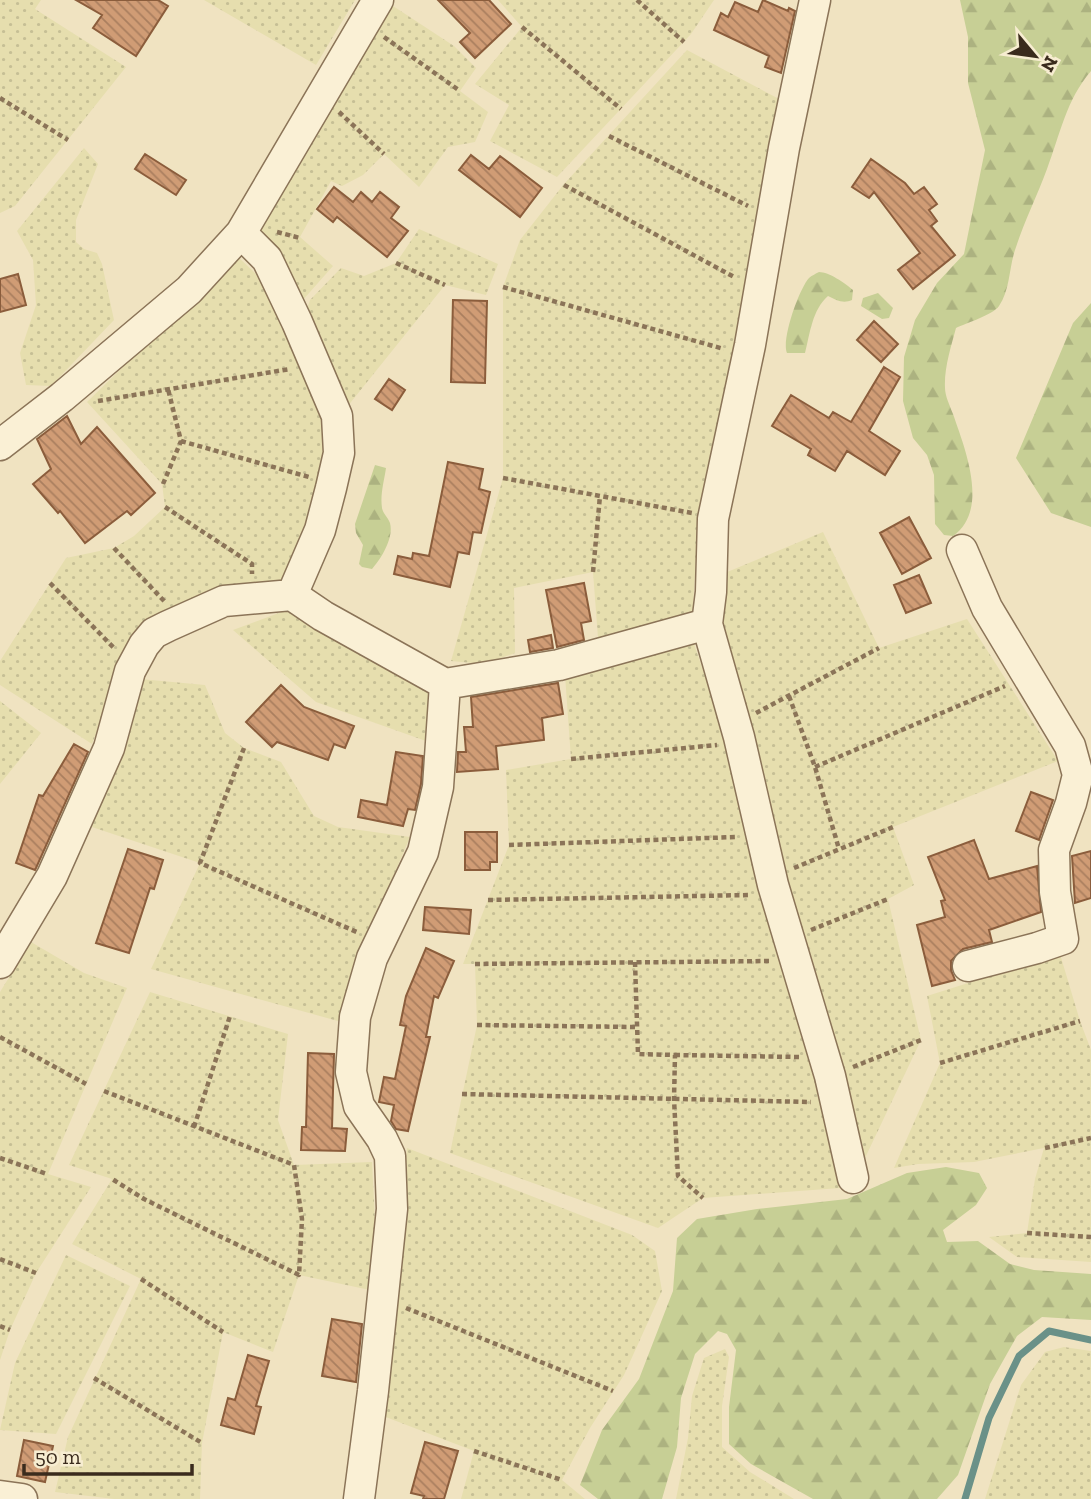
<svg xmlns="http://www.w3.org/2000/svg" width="1091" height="1499" font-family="'Zilla Slab',serif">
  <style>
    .farmland { fill: url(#farmland-dots) }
    .forest { fill: url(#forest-firs) }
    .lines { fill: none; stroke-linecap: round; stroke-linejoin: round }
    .stream { stroke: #6a9188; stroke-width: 7 }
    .building { fill: url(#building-back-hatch); stroke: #8b5d3c; stroke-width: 2 }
    .minor-casing { stroke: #8b7458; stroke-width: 33 }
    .path { stroke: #8b7458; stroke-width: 4.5; stroke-dasharray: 5 3.5; stroke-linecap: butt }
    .minor { stroke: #faf0d5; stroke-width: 30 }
  </style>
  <defs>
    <pattern id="farmland-dots" width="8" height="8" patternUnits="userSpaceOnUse" patternTransform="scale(1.75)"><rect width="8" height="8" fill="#e6deae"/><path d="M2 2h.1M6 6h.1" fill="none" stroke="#c6bf95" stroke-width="1.8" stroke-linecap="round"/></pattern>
    <pattern id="forest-firs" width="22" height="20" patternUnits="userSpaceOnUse" patternTransform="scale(1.75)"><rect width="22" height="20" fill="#c7cf95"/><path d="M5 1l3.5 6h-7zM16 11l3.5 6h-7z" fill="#acb280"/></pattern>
    <pattern id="building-back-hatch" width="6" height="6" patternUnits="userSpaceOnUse" patternTransform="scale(1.75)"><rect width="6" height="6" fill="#d09c75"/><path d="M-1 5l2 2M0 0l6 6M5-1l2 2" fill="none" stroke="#aa7f5f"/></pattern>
  </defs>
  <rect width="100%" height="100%" fill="#f0e3c1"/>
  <path class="farmland" d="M0,0H41L35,9L126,67L15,206L0,213Z
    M204,0H355L316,65Z
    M498,0H714L691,34L557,177L490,141L509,105L475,84L522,27Z
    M390,4L454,46L476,68L460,91L488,112L475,142L448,147L419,187L384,154L363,175L342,186L331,181L300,237L333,266L302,301L256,226Z
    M687,50L781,100L747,284L699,514L692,619L598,638L593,572L514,588L515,653L483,664L451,661L503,478V287L520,240L564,184Z
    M84,148L98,164L76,220V242L84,249L97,253L102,264L114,320L51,386L26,385L20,353L36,305L33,260L17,231Z
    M419,229L498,264L486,295L445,285L347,407L305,315L310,300L341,268L364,276L396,263Z
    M237,256L255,273L289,333L325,411V463L305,528L281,584L217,591L171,608L144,631L123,657L92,744L0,685V661L66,558L114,548L134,536L165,507L162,484L87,402Z
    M823,532L879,648L967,619L1058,761L893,827L914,885L888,899L921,1040L865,1158L855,1160L716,622L720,575Z
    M284,611L302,617L429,689L426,741L316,702L233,630Z
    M693,641L728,744L818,1079L840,1188L703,1198L658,1228L450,1153L477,1025L475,964H463L509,845L506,770L571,759L565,675Z
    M140,679L205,685L225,733L244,748L281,762L314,816L338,827L410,837L347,986L345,1023L151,969L200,863L92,827Z
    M0,701L41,733L0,784Z
    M31,942L84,973L127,988L48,1174L91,1187L36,1273L10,1330L0,1360V992Z
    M1060,954L1080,1021L1091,1050V1262L1017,1257L989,1237L1027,1233L1035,1179L1044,1148L974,1162L918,1164L894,1168L940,1063L927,996Z
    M150,992L288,1034L278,1120L294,1165L372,1162L375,1222L370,1290L299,1275L273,1352L223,1332L202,1443L200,1499H114L55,1492L68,1437L141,1279L72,1244L112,1179L69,1165Z
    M407,1148L632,1235L655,1251L662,1291L624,1375L590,1428L562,1480L585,1499H461L474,1451L378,1414L390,1344Z
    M66,1255L130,1286L56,1434L0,1430L15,1363Z
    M1064,1347L1091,1351V1499H985L1021,1385L1045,1352Z
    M725,1349L729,1357L722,1406V1447L750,1472L794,1499H676L688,1438L692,1396L704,1358Z"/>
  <path class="forest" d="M960,0H1091V71C1066,100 1060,135 1047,169C1037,196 1024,222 1015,250C1009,268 1010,290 999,306C993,315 966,323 956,328C951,347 944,368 945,388C945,396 950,406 953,414C965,449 990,510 953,536L944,535L935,524L934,475L927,455L913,438L903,401L904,357L915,320L937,283L964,254L985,150L968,83V37Z
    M819,272C829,272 845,283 853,290L852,300C843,304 836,300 828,296C812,310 810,334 805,353H787C781,340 799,289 809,278C811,276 817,273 819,272Z
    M878,293L893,308L889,318L882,319L861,306L863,298Z
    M1091,303V527L1051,513L1016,458L1073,323Z
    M375,465L386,468C384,482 380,494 382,508C383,514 388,517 390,523C394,538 381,559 372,569L362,567L359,564L363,545L356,533L355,524Z
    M946,1167L979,1173L987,1188L976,1205L943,1230L947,1242L978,1241L1010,1264L1034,1270L1091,1274V1320L1042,1317L1017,1336L990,1384L958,1475L937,1499H813L751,1464L729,1444V1407L736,1350L727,1334L718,1331L695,1354L681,1398L677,1447L662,1499H598L580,1485L602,1430L639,1379L673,1291L677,1238L697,1219L757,1209L847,1199L907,1173Z"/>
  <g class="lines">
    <path class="stream" d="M965,1499L989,1418L1019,1356L1049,1331L1091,1340"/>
  </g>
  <path class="building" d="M76,0H158L168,6L136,56L93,28L102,15Z
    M438,0H489L511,24L475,58L460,42L470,33Z
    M763,0L788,11L789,8L795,11L781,73L765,67L769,56L714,30L721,13L728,17L735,2L758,12Z
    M145,154L186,180L176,195L135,169Z
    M471,155L489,169L500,156L542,188L520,217L459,170Z
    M871,159L905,183L914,194L924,187L937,204L929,210L937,221L931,226L955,255L913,289L898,270L920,253L874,192L869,198L852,187Z
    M334,187L353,202L361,192L372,202L380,192L399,207L391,218L408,231L387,257L337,217L333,222L317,209Z
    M18,274L26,305L0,312V279Z
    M453,300L487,301L485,383L451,382Z
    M874,321L898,344L881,362L857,340Z
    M884,367L900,377L869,431L900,451L885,475L847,451L835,471L808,455L811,449L772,426L791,395L829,418L833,412L851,422Z
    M389,379L405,390L392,410L375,399Z
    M67,416L81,444L97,427L155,493L131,515L127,511L85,543L60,511L58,513L33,484L51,469L37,439Z
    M448,462L483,469L479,489L490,492L481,533L473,532L469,554L458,552L450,587L394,574L398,556L412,559L413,553L429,556Z
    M909,517L931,558L902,574L880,533Z
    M919,575L931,603L906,613L894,585Z
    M584,583L591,621L581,623L584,640L557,647L546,590Z
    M551,635L553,648L530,652L528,640Z
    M558,683L563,714L542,718L544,740L496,746L498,769L457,772L458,752H466L464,727H473L471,697Z
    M281,685L304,707L354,726L345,748L334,744L328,760L277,742L272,747L246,722Z
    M74,744L88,752L36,868L35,870L16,863L39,795L43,796Z
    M396,752L423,756L421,784L415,810L408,809L403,826L358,817L361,800L387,805Z
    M1031,792L1053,800L1039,840L1016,831Z
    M465,832H497V862H490V870H465Z
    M974,840L989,879L1037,866L1041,912L989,930L992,942L963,949L951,961V970L955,980L932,986L917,925L945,917L941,901L945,900L928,857Z
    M128,849L163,860L154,889L150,888L129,953L96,943Z
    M1091,851V898L1075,903L1072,856Z
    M425,907L471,910L469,934L423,930Z
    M426,948L454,961L438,998L434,996L426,1037H430L408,1131L396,1129L391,1121L394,1105L379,1102L384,1077L395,1079L406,1026L400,1025L406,996Z
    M308,1053L334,1054L332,1128L347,1129L345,1151L301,1150L302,1127H306Z
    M332,1319L362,1324L356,1382L322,1376Z
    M248,1355L269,1361L256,1406L261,1407L254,1434L221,1425L228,1398L235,1400Z
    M24,1440L53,1446L45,1482L17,1476Z
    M425,1442L458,1451L444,1499H423L424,1496L411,1493Z"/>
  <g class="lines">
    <g class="minor-casing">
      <path id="minor" d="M241,233L267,259L297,322L337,416L339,453L331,488L320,530L292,595
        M0,445L62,397L189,290L241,233L378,0
        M962,550L987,608L1070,746L1078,775L1071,803L1054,850L1055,892L1063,939L1037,948L968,966
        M707,624L739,737L773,885L830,1076L853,1178
        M0,963L52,876L109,748L130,671L144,645L154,633L168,626L224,601L292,595L323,616L445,684L559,665L707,624L711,592L713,519L750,345L784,148L815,0
        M0,1496L22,1499
        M359,1499L373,1391L392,1209L390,1156L382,1139L359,1106L351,1072L355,1017L372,958L423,852L438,787L445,684"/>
    </g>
    <path class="path" d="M637,0L684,42
      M522,27L621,109
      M384,37L460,91
      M0,98L68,140
      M339,112L384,154
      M609,136L748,206
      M564,185L736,278
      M277,232L300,238
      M396,263L445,285
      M503,287L724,349
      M98,401L290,369
      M181,441L309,477
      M503,478L692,513
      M163,484L181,441L168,389
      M165,507L252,564V574
      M114,548L165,602
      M593,572L600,496
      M50,583L115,649
      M789,696L815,767L839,849
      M756,713L879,648
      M244,748L200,863L359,933
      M571,759L717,745
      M815,767L1005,686
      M509,845L736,837
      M794,868L893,827
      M488,900L750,895
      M811,930L888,899
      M635,962L638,1054L675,1055L674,1099L678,1176L703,1198
      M475,964L771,961
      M477,1025L636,1027
      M0,1037L86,1084
      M675,1055L800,1057
      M940,1063L1080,1021
      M853,1067L921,1040
      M104,1091L294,1165L302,1219L299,1275L144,1199L112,1179
      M462,1094L811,1102
      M194,1127L230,1016
      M1045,1148L1091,1138
      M0,1158L47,1174
      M1027,1233L1091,1237
      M0,1259L36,1273
      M141,1279L223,1332
      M406,1308L613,1391
      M0,1326L10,1330
      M94,1378L202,1443
      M474,1451L562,1480"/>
    <use href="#minor" class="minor"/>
  </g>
  <g transform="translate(1035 56) rotate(119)" stroke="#f7edd1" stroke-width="5" paint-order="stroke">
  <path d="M0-5L12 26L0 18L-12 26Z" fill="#3a2b1d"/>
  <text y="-10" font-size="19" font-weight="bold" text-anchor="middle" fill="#3a2b1d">N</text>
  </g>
  <path d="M24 1464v10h168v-10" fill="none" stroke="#3a2b1d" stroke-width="3.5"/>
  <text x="35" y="1464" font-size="21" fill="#3a2b1d" stroke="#f7edd1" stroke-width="5" paint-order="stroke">50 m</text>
</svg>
